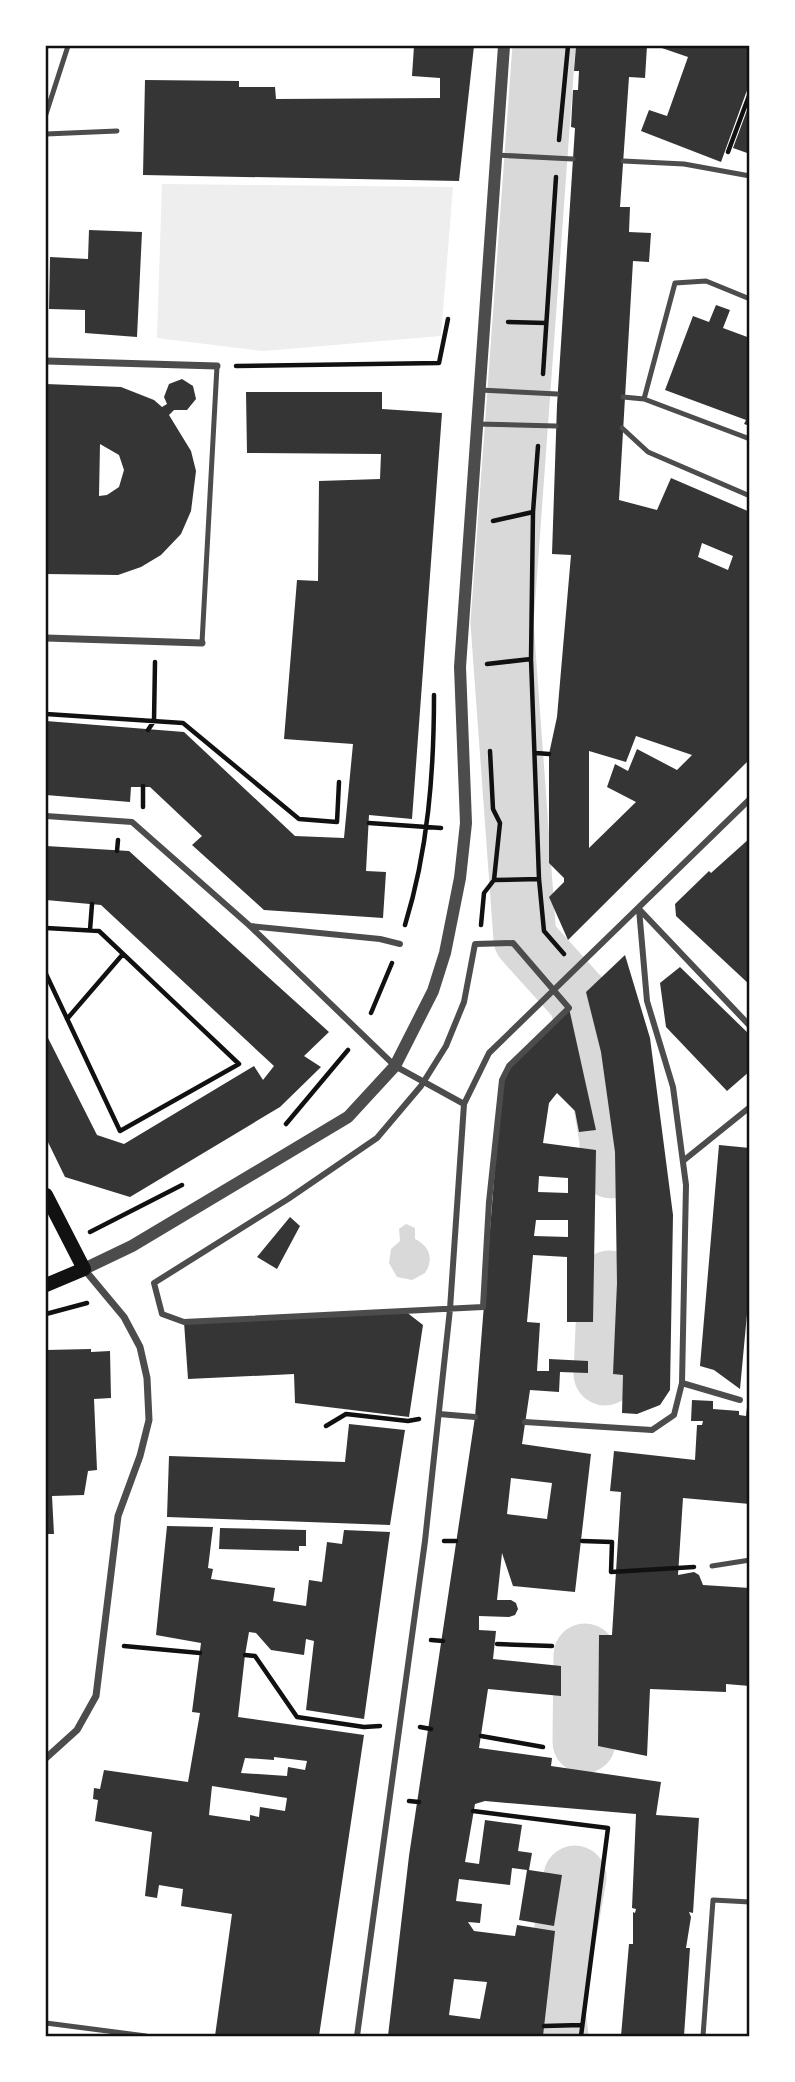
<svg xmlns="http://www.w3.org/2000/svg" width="795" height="2082" font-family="'Fira Sans',sans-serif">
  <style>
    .green { fill: #eee }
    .water { fill: #d9d9d9 }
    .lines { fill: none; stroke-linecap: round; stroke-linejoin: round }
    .river { stroke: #d9d9d9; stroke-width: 63 }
    .building { fill: #353535; fill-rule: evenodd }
    .path { stroke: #111; stroke-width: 4.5 }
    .service { stroke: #4c4c4c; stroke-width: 5 }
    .pedestrian { stroke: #4c4c4c; stroke-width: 6 }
    .minor { stroke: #4c4c4c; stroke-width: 7 }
    .tertiary { stroke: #4c4c4c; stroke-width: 12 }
    .secondary { stroke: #111; stroke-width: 14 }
    .neatline { fill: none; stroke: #111; stroke-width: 2.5 }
  </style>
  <rect width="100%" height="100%" fill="#fff"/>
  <path class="green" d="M162,184L453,187L441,336L263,351L157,338Z"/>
  <path class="water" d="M406,1224L415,1228V1239C430,1246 434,1260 425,1273L412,1280L397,1277L389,1263L391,1249L400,1241L399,1229Z"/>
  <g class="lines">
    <path class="river" d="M544,46L502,623L525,939L580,1000L597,1059L611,1140V1167
      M605,1374L609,1282
      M584,1742L585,1655
      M557,2036L553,2003L575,1877"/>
  </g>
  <path class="building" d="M414,46H474L459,181L143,175L145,80L239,81V87H275L276,99L440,98V78L412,76Z
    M576,46H647L645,78L629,77L620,207H630L629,232L651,233L649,262L633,261L619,500L657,510L671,478L750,512V759L568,940L549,897L564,882V878L549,863V754L557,717L571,555L552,554L557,405L575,128L571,127L573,90H578L579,71H574ZM702,543L733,556L728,570L698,557ZM636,736L692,755L677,770L637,749L628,771L615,764L607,787L636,802L589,848V751L626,762Z
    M656,46H750V82L721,162L641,131L649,110L667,116L688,57Z
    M749,105H750V154L733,148Z
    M89,230L142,232L137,337L85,333V310L49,309L50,257L88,259Z
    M716,305L730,310L723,328L750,338V426L744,424L746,420L665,390L693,316L709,322Z
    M182,379L193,386L196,399L187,410H174L169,415L191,451L196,471L191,511L181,534L161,555L141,567L118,575L46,574V384L121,387L154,400L162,407L167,404L164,397L169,384ZM100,444L119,455L124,470L119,487L107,495L99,496Z
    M246,392H382V409L442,413L412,819L369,815L366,871L386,872L383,918L264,910L192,845L202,836L150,787H131L130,802L46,795V721L184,732L295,836L344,838L353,744L284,739L297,580L318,581L319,481L380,479L381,454L247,453Z
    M750,838V985L676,916L675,904L709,871L711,873Z
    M46,846L129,851L329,1032L304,1056L321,1067L280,1107L130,1197L65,1177L46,1138V1034L97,1135L124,1144L254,1066L263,1080L274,1066L101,905L46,900Z
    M625,955L650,1038L673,1215L670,1390L660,1405L637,1414L622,1413L623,1375L613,1374L617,1283L615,1152L601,1052L586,992Z
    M680,967L750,1035V1071L727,1091L666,1027L660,983Z
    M569,1008L596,1130L579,1132L575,1111L557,1093L549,1103L543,1143L596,1150L593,1322H567V1257L533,1255L527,1322L540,1323L537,1371H549V1359L588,1361V1373L560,1372L559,1392L530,1390L522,1444L591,1454L575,1592L513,1586L502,1553L497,1600H511L516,1603L518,1609L515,1615L509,1617L479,1616V1630L496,1631L493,1659L561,1666V1696L488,1689L479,1748L552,1758L551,1766L661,1782L656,1815L699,1818L693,1913L689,1912L691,1917L686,1948H690L684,2036H621L629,1944H633V1912L635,1913L636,1909L632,1908L636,1814L485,1801L475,1804L465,1862L479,1864L485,1820L522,1825L518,1851L532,1853L529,1870L562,1875L554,1926L519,1920L527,1870L512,1868L510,1885L459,1879L456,1901L482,1904L480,1923L468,1922L474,1931L515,1936L517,1925L555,1931L543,2036H388L409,1856L475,1417L502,1080L509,1066ZM539,1176L568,1178V1193L538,1192ZM536,1220H568V1237L534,1236ZM511,1478L552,1483L547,1519L507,1514ZM454,1979L487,1982L480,2019L449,2015Z
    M719,1145L750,1148V1282L740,1389L714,1370L700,1366Z
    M290,1217L300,1226L277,1269L257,1257Z
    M405,1311L423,1325L409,1417L295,1403L294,1374L188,1379L184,1322Z
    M91,1349V1352L110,1351L111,1398L94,1399L97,1470L88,1471L84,1495L52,1496L54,1534H46V1350Z
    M692,1400L713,1401V1409L739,1411V1415L746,1416L747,1407H750V1504L683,1498L678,1575L694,1572L699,1575L703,1585L750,1588V1686L726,1684V1692L650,1689L647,1756L598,1746L599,1635H612L621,1492L610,1491L614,1451L695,1460L697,1425H702L703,1421H691Z
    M349,1424L405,1430L390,1525L167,1517L169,1456L345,1462Z
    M167,1526L213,1527L208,1568L213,1569L211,1579L275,1588L273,1601L306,1606L309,1580L322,1582L327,1542L342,1544L344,1530L390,1532L364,1719L306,1710L314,1641L306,1639L304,1655L271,1650L256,1633L249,1632L245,1655L238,1717L364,1735L319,2036H215L232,1914L181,1906L183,1889L159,1885L157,1898L145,1896L152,1832L95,1821L98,1800L93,1799L94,1788L100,1789L104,1770L188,1782L200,1713L192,1712L201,1643L156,1635ZM274,1757L307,1761L305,1770L288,1767L287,1776L241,1773L245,1758L274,1760ZM212,1786L287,1798L285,1811L260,1807L259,1817L250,1815V1821L209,1815Z
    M220,1528L306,1530V1546H299V1551L219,1549Z"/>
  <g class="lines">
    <path class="path" d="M559,140L568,46
      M728,152L750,93
      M508,322L546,323
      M236,366L439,363L448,319
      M543,374L556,177
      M538,446L533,512L531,659L539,879L544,931L564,954
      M493,521L533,512
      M487,664L531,659
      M46,714L183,723L299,819L337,822L339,782
      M148,730L154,721L155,662
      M536,753L549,754
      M143,807V786
      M369,823L441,828
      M117,851L118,840
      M494,880L539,879
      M405,925C428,850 434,773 434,695
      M481,925L484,893L494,880L500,823L493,809L490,751
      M46,928L99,931L239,1064L120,1131L46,974
      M90,930L92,904
      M371,1013L392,963
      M67,1019L123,954
      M286,1124L348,1050
      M90,1232L182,1185
      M46,1314L87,1303
      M326,1426L346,1414L408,1421L419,1419
      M444,1541H456
      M582,1541L612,1542L611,1572L694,1567
      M431,1640L443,1641
      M497,1644L552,1646
      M124,1646L200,1653
      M245,1655L255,1656L297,1717L364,1727L380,1726
      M420,1727L431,1729
      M481,1736L543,1747
      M409,1801L419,1802
      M473,1811L608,1828L581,2036
      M544,2026L581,2025"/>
    <path class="service" d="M46,114L68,46
      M46,134L117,131
      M496,155L573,159
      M623,161L684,164L750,176
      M480,390L557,394
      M623,397L644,399L750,439
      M644,399L675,283L706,281L750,299
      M477,424L556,426
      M622,428L648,452L750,496
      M202,643L217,366
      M712,1566L750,1560
      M46,2023L146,2036
      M703,2036L713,1900L750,1902"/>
    <path class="pedestrian" d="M46,816L132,822L250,926L395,1066L464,1104
      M639,909L750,1026
      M250,926L380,939L400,944
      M513,943L569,1008L509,1066L502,1080L489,1202L483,1307L184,1322L162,1314L154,1283L288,1199L377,1138L421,1086L446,1046L464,1002L475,944Z
      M683,1161L750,1107
      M682,1383L740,1400
      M439,1414L475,1417
      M525,1422L652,1430L674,1415L682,1383L686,1185L673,1087L647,1001L639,909
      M357,2036L425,1541L450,1309L464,1104L489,1053L750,799"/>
    <path class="minor" d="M46,361L217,366
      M46,638L202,643
      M46,1758L77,1730L96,1696L118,1516L140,1456L149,1420L147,1378L140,1347L124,1317L84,1269"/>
    <path class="tertiary" d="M84,1269L132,1246L348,1117L395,1066L433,991L445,953L460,878L466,823L460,667L504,46"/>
    <path class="secondary" d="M46,1195L84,1269L46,1285"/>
  </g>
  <rect width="795" height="2082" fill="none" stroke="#ffffff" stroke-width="94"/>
  <rect x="47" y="47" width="701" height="1988" class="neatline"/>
</svg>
